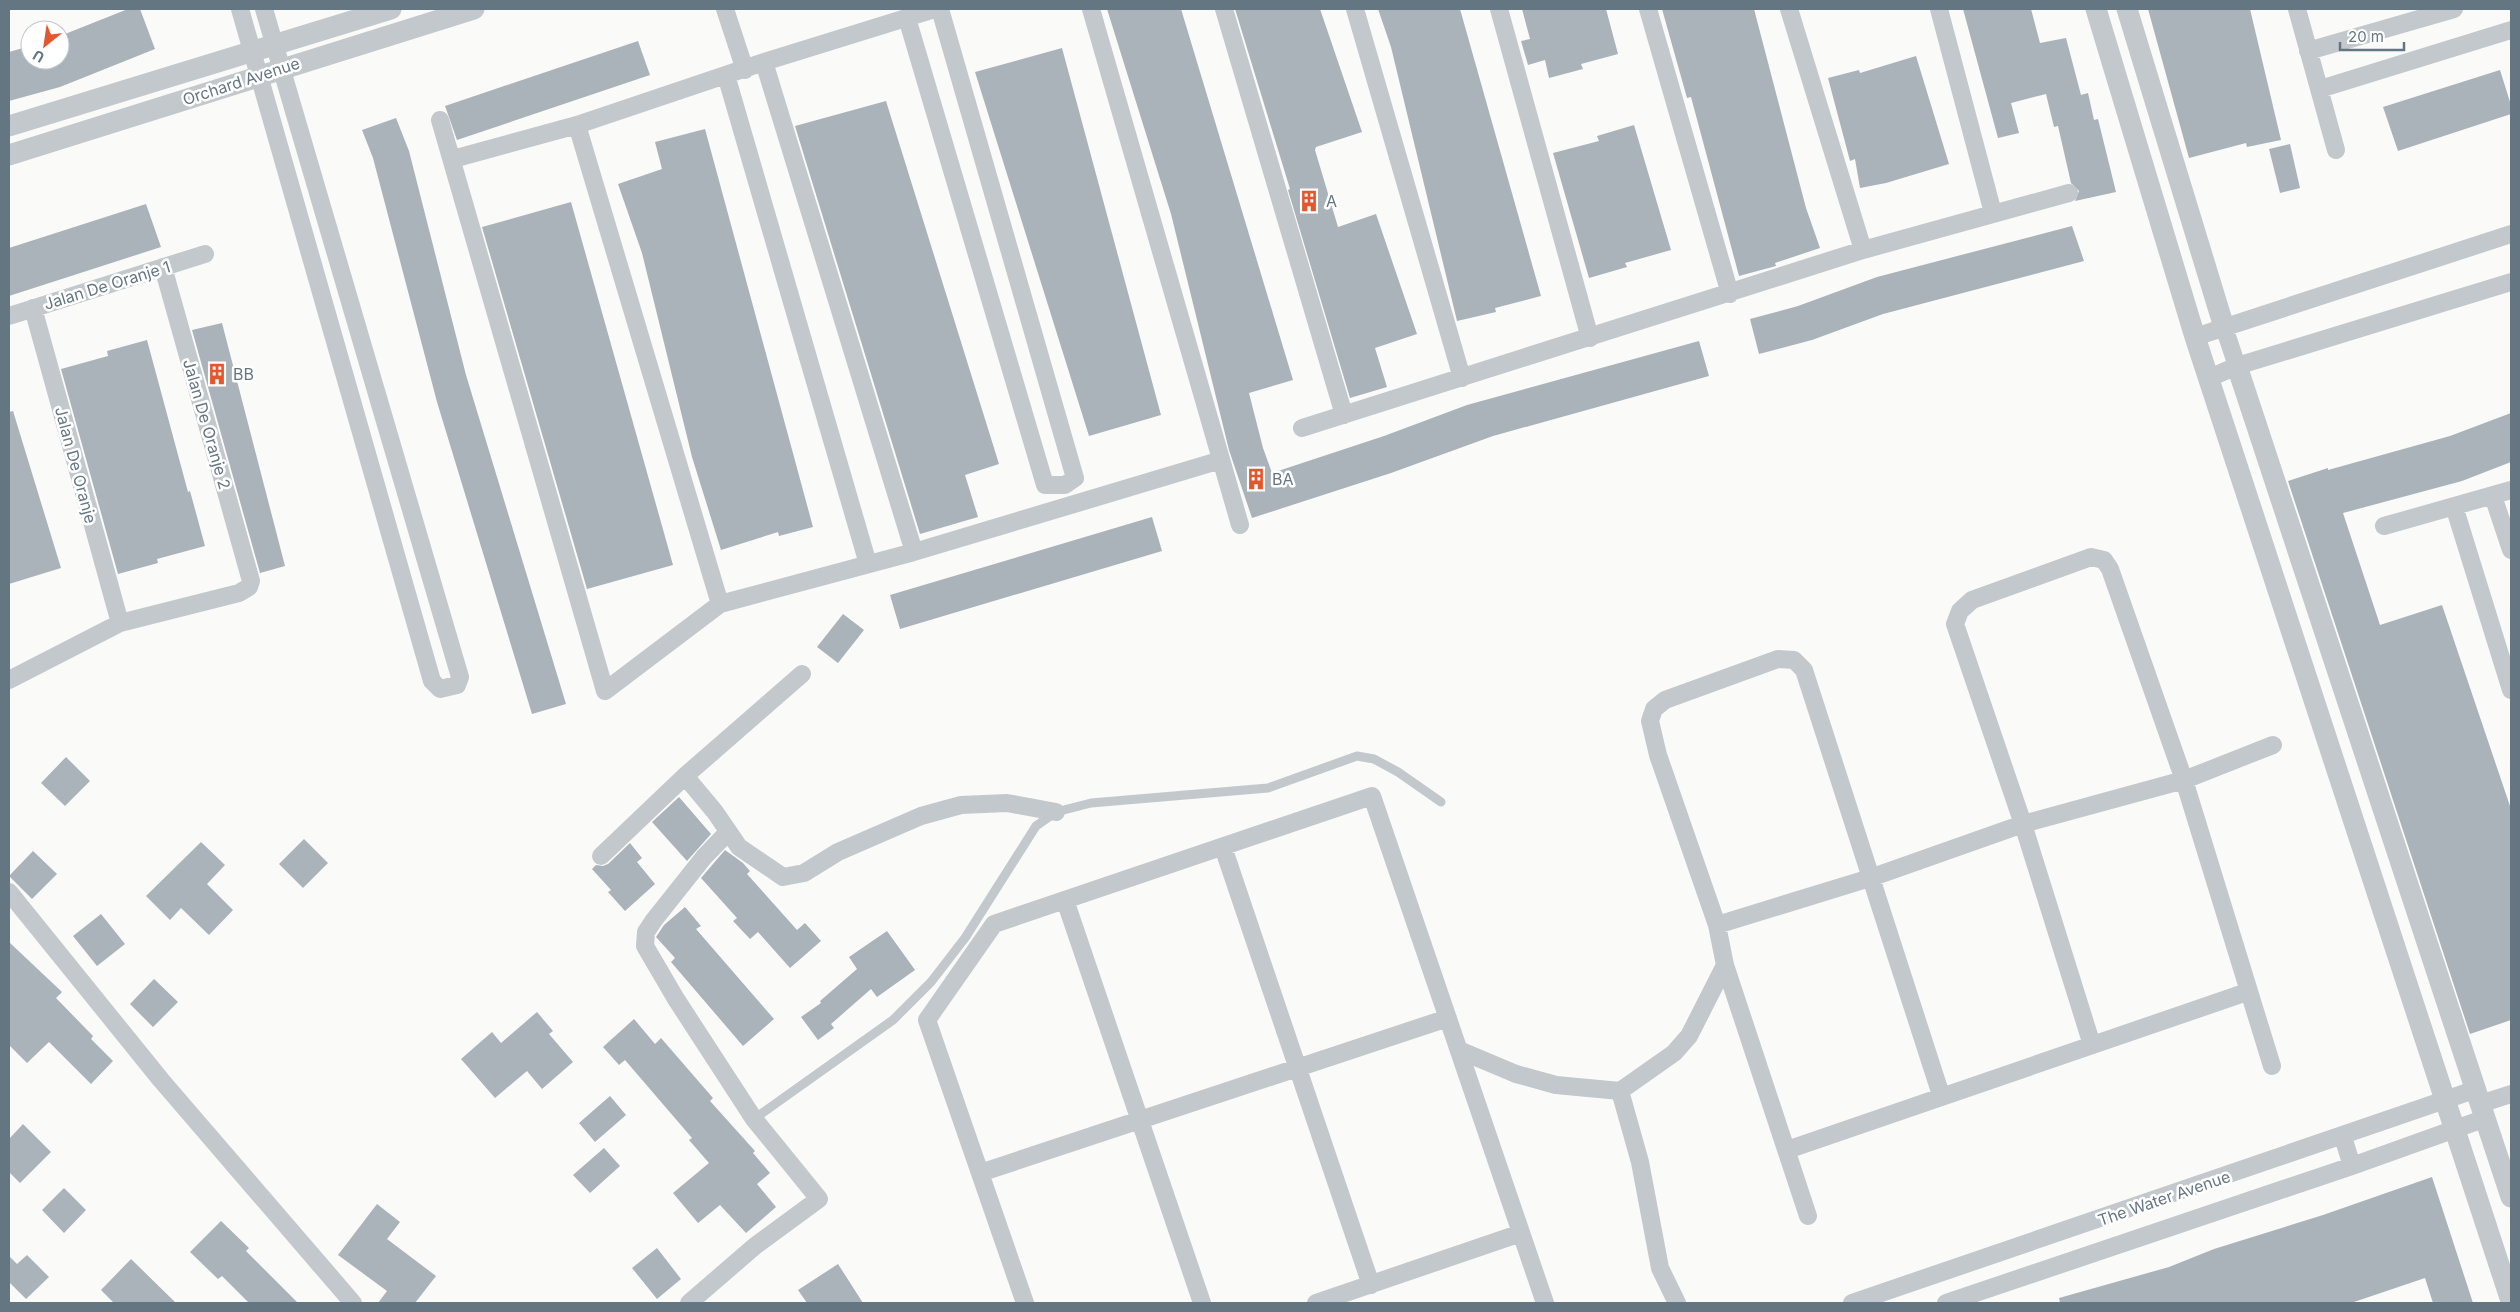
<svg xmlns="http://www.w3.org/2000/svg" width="2520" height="1312" font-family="Inter,sans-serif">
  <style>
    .building { fill: #aab3b9 }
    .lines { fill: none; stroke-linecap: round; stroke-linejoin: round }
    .service { stroke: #c3c8cc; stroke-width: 9 }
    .minor { stroke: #c3c8cc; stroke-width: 18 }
    .tertiary { stroke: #c3c8cc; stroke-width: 21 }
    .labels { text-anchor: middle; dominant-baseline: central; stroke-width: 5; stroke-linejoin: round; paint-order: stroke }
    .street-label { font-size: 16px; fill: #657683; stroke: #fff }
    .poi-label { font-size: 16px; fill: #657683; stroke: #fff; text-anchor: start }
  </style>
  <rect width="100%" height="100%" fill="#fafaf8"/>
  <path class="building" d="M128,9H140L155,49L60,87L9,101V52L30,46V60H60V36Z
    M1107,9H1181L1293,380L1249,393L1263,448L1272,473L1384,436L1467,405L1699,341L1709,376L1493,436L1391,473L1252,518L1229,450L1171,214Z
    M1235,9H1320L1362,132L1316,147L1315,150L1338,227L1376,214L1417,334L1375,348L1387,387L1350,398L1288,190L1290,189Z
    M1378,9H1460L1541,296L1495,308L1496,312L1457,321L1391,47Z
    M1522,9H1606L1618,54L1581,64L1583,69L1549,78L1545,60L1528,65L1521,41L1530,39Z
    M1662,9H1754L1806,208L1820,248L1775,263L1776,266L1739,276L1691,97L1687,98Z
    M1963,9H2031L2040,43L2066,38L2081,95L2088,93L2094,120L2098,119L2116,192L2075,201L2079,191L2071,183L2058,126L2054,127L2046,94L2011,103L2019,133L1998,138Z
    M2148,9H2250L2281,140L2247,147L2246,143L2189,158Z
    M638,41L650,75L457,140L445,106Z
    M1062,48L1161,415L1089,436L975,72Z
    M1916,56L1949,164L1886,183L1860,188L1855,159L1850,161L1828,78L1859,70L1860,73Z
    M2500,70L2511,105V114L2398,151L2383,107Z
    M886,101L999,464L965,475L978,517L920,534L795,126Z
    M396,118L409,151L466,375L566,704L532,714L437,402L373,158L362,130Z
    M1634,125L1671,250L1625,263L1627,267L1589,278L1553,153L1599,141L1597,136Z
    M705,129L813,527L779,536L778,532L721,550L692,457L642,253L618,184L662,169L655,142Z
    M2290,144L2300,188L2280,193L2269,149Z
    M571,202L673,565L587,589L482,227Z
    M146,204L161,247L9,296V248Z
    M2072,226L2084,261L1883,314L1812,340L1759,354L1750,319L1798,306L1877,277Z
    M222,323L285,566L260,573L192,330Z
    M147,340L188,492L190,491L205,546L157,559L158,563L118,574L61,369L108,356L107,351Z
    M13,411L61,568L9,584V412Z
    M2511,413V462L2462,481L2343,513L2380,625L2442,605L2511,809V1020L2470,1034L2288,481L2328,468V470L2450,436Z
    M1152,517L1162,551L900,629L890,595Z
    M843,614L864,630L838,663L817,647Z
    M66,757L90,781L65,806L41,783Z
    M679,797L711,834L687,861L652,822Z
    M304,839L328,863L303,888L279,864Z
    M201,842L225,865L207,884L233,910L209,935L181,908L170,920L146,896Z
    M630,843L642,858L637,862L655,884L625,911L608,892L611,890L592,869L596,865L603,866L608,864Z
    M725,850L743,863L750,871L747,874L797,930L805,923L821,941L790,968L758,932L750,939L733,921L737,918L701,878Z
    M33,851L57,874L32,899L9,876Z
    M685,907L701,926L696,929L774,1019L743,1046L671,962L675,958L656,937L664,925Z
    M101,914L125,944L97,966L73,936Z
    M887,931L915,970L877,997L871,989L831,1024L834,1028L818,1040L801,1017L821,1003L820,1001L857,969L849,957Z
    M9,942L62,992L56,998L93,1036L91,1039L113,1061L91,1084L49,1042L27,1063L9,1045Z
    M154,979L178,1002L153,1027L130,1004Z
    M537,1012L553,1031L549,1034L573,1062L542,1089L527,1071L495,1098L461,1059L492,1032L501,1043Z
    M634,1019L655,1044L661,1038L713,1098L710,1101L755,1151L753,1153L770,1173L757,1184L776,1207L746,1233L720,1205L698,1223L673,1193L709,1163L689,1140L692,1138L625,1060L619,1065L603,1047Z
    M610,1096L626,1115L595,1142L579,1123Z
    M23,1124L51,1152L20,1183L9,1172V1139Z
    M604,1148L620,1166L590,1193L573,1175Z
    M2432,1177L2473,1303H2433L2425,1278L2351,1303H2060L2059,1298L2169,1267L2214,1249L2323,1215Z
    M64,1188L86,1210L64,1233L42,1210Z
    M377,1204L400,1222L387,1239L436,1276L415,1303H378L387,1291L338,1255Z
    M221,1221L249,1248L246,1251L298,1303H249L222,1276L218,1279L190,1252Z
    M657,1248L681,1279L657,1299L632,1268Z
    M27,1255L49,1277L26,1299L9,1282V1256L17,1264Z
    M131,1259L176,1303H114L101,1290Z
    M838,1264L863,1303H807L798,1290Z"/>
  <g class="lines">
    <path class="service" d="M754,1119L893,1020L931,982L965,938L1036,826L1056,812L1091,803L1268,788L1357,756L1374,759L1398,772L1441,802"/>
    <path class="minor" d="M240,9L432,681L440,689L457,685L460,677L264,9
      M725,9L745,70
      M1091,9L1240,525
      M1224,9L1344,415
      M1355,9L1462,378
      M1499,9L1590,338
      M1648,9L1730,294
      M1789,9L1863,250
      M1939,9L1993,213
      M2297,9L2336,150
      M907,18L1045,485H1065L1075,478L940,9
      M2308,51L2454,9
      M764,62L914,552
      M726,75L868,564
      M2320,89L2511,30
      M440,120L605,691L720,604L914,552L1221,460
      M577,125L720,604
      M453,159L577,125L764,62L935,9
      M33,308L120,623
      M9,316L205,254
      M2224,327L2237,366
      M2195,337L2511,234
      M2209,378L2237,366L2511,282
      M1302,428L1863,250L2069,193
      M2493,496L2511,550
      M2454,506L2511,690
      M2384,526L2511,490
      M9,680L120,623L239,593L249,587L251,581L163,267
      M685,776L715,812L739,847L783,877L804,873L838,852L921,816L961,805L1007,803L1056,812
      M1223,847L1371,1285
      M601,856L685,776L802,674
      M9,892L161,1080L353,1303
      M1065,900L1202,1303
      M1717,925L1870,878L2023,824L2184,780L2273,745
      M2092,1045L2023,824L1955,624L1960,611L1972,600L2091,557L2104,560L2110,569L2184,780L2272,1066
      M1459,1050L1516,1074L1556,1085L1620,1091L1674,1053L1689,1036L1725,965
      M1620,1091L1640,1162L1660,1268L1677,1303
      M2480,1104L2511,1094
      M2343,1137L2352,1166
      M1787,1150L2247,992
      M980,1173L1448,1018
      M1808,1216L1725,965L1717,925L1658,755L1650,721L1654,709L1665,700L1778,659L1794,660L1804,670L1941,1095
      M689,1303L755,1246L819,1199L754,1119L676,999L645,946L646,932L654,920L704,857L728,832
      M1025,1303L927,1020L994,924L1372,796L1545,1303
      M1316,1303L1521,1233
      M1852,1303L2474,1090
      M1946,1303L2352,1166L2486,1118"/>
    <path class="tertiary" d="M2096,9L2195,337L2511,1301
      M2127,9L2224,327
      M9,126L391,9
      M9,155L474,9
      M2237,366L2511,1197"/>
  </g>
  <defs>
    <g id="building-bare" transform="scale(1.725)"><path d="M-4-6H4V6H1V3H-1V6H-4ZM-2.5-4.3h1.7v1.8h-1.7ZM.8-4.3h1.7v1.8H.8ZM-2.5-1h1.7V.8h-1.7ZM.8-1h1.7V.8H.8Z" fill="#e4572e" stroke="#fff" stroke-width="2.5" paint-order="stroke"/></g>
  </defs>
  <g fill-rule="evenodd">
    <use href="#building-bare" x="1309" y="201"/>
    <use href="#building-bare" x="217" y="374"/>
    <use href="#building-bare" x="1256" y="479"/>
  </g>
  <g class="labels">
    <g class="street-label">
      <text transform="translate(241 81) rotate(-18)">Orchard Avenue</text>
      <text transform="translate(107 285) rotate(-17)">Jalan De Oranje 1</text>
      <text transform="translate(207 424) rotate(74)">Jalan De Oranje 2</text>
      <text transform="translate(76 465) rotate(75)">Jalan De Oranje</text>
      <text transform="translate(2164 1198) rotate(-19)">The Water Avenue</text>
    </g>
    <g class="poi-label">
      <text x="1326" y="201">A</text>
      <text x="233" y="374">BB</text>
      <text x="1272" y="479">BA</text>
    </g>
  </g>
  <rect width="2520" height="1312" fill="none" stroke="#657683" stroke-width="20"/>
  <g transform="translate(45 45) rotate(210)"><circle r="24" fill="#ffffff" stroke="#c1c8cd"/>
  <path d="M0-4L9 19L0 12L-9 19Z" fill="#e4572e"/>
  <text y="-8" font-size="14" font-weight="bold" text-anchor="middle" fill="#657683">U</text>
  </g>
  <path d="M2340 42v8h64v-8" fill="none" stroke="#657683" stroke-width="2.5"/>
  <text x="2348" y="42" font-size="15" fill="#657683" stroke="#ffffff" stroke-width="4" paint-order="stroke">20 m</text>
</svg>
